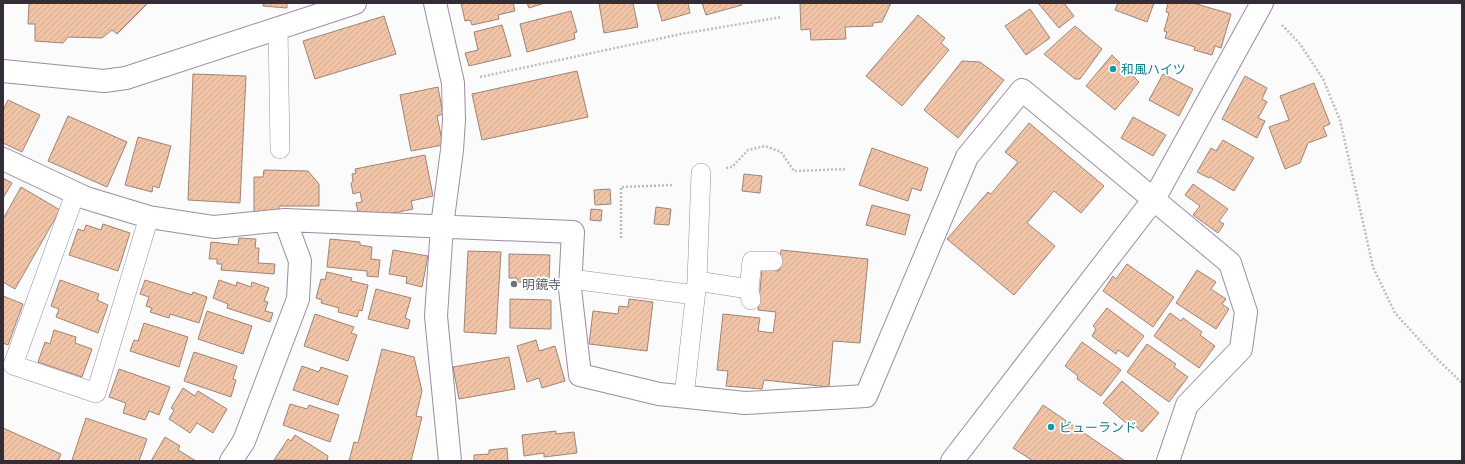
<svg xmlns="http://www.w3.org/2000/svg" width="1465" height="464" font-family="Roboto,'Noto Sans JP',sans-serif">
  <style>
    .building { fill: url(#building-hatch); stroke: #9f8473 }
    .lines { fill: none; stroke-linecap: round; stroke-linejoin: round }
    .service-casing { stroke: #9b8ca6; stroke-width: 20 }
    .minor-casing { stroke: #9b8ca6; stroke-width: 24 }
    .path { stroke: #bebcbf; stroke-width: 2.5; stroke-dasharray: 2 2; stroke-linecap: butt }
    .service { stroke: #fff; stroke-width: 19 }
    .minor { stroke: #fff; stroke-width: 22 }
    .culture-dot { fill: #0f9aa8; stroke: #fff; stroke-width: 1.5 }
    .worship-dot { fill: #6b7280; stroke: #fff; stroke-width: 1.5 }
    .labels { text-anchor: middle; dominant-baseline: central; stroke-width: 3.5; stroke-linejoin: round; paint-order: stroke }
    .culture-label { font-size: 13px; fill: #0d838f; stroke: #fff; text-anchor: start }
    .worship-label { font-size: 13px; fill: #5b616d; stroke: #fff; text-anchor: start }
  </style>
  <defs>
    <pattern id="building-hatch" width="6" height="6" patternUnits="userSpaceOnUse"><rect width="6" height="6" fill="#f1c4a7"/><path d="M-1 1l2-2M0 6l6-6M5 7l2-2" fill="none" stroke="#cfa990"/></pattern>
  </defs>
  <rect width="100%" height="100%" fill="#fbfbfb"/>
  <path class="building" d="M29,3H148L117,34L112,30L102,38L68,37L63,43L35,41V24H28Z
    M263,3H297H287V8L263,6Z
    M461,3H513L515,11L498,15L499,19L472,25L470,20L465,21Z
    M527,3H545L529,8Z
    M599,3H633L638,27L604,33Z
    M657,3H688L690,13L662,21Z
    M702,3H741L742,5L706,15Z
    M808,3H891L882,22L873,23V26L845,27L846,39L811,40L810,29L801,30L800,4Z
    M1038,3H1064L1074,16L1059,28Z
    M1118,3H1154L1147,22L1115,10Z
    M1168,3H1193L1231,14L1221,48L1215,46L1212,55L1194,50L1195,47L1165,38L1167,32L1164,31L1169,13L1166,12Z
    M1030,9L1050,38L1026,55L1005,26Z
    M571,11L577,32L574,33L575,39L527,52L520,24Z
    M918,15L945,38L941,43L949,50L902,106L866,76Z
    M384,16L396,54L315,79L303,41Z
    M502,25L511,56L469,66L465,53L478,50L474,32Z
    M1075,26L1102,49L1080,79H1075L1044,54Z
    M1112,55L1139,82L1115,110L1086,86Z
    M962,61L980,62L1004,80L958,138L924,110Z
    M577,71L588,117L482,140L472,94Z
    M193,74L246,76L240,203L188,200Z
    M1163,74L1193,89L1179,116L1149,100Z
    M1245,76L1267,88L1262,99L1267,102L1258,118L1265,121L1257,138L1222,119Z
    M1314,83L1330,124L1323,127L1327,136L1308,143L1300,163L1285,169L1269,127L1289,120L1280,96Z
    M438,87L443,114L437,116L443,145L411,151L400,95Z
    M8,100L40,115L22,152L3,143V110Z
    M68,116L127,142L107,187L48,161Z
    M1133,117L1166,135L1153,156L1121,138Z
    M1029,123L1104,186L1081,213L1054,191L1027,223L1055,246L1014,295L947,239L988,192L991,194L1018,162L1005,152Z
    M138,137L171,146L159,188L153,186L152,192L125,185Z
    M1223,140L1254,158L1234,191L1210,177L1209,178L1197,172L1211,148L1216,151Z
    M872,148L928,168L921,191L912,188L908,201L859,185Z
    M425,155L433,196L411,201L413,209L360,220L356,203L362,202L360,192L353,194L351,183L353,182L352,174L356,173L355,169Z
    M264,170L308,171L319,184V206H279L278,213H254V177H263Z
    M744,174L762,176L760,193L742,191Z
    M3,178L12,183L3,198Z
    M1193,184L1228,209L1219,221L1224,224L1218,233L1193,215L1200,206L1185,195Z
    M21,187L60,210L15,289L3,282V219Z
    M610,189L611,204L595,205L594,190Z
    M872,205L910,215L905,235L866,225Z
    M656,207L671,209L669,225L654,224Z
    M591,209L602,210L601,221L590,220Z
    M103,224L130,233L118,271L69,255L78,229L84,231L86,225L101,230Z
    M239,238L256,239L255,248H259L258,263L275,264L274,274L221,270L222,264H217V259H209L211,242L238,245Z
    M330,239L360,242V245L372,247L371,259L380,260L378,277L367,276V271L327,267Z
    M393,250L428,256L422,287L406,283L407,277L389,274Z
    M781,250L868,259L860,343L833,341L829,387L764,380L762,389L726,386L728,371L717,370L723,314L760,318L758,331L773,333L776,312L758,310L762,269L779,271Z
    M468,251L501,252L496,334L464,332Z
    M509,254L550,255L549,282H518L517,278H509Z
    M1127,264L1174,297L1153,327L1103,291L1113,276L1116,279Z
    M1197,270L1216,282L1211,289L1226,299L1222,304L1229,309L1216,329L1176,303Z
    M327,272L352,278L351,281L368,285L362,311L359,310L357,317L338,312L339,308L321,303L322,300L316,298L321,279L325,280Z
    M60,280L99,294L97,300L108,305L98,333L56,317L59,309L51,306Z
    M145,280L192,295L193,292L207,297L199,323L170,314L169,318L150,312L152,308L146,306L149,297L140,294Z
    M219,280L236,286L237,282L251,287L252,282L269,288L264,301L268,302L265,311L273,313L270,322L227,308L228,304L213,298Z
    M376,289L411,298L405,318L410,320L408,329L368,319Z
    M3,296L23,304L8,345L3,343Z
    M510,299L551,300V329L510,328Z
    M629,299L653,302L647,351L589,344L593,311L618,314L619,306L628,307Z
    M1107,308L1144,336L1128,357L1118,350L1116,354L1092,336L1096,329L1093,326Z
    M207,311L252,326L243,354L198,339Z
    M1170,313L1181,321L1183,318L1202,332L1200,335L1215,346L1199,368L1154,336Z
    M315,314L354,327L351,333L357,335L348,361L304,346Z
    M144,323L188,337L179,367L130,351L134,340L138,341Z
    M54,330L76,337L75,343L92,349L82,377L38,362L45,342L50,344Z
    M536,340L539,351L555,346L565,381L542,388L539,378L527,382L517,346Z
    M1082,342L1121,370L1101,396L1077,379L1078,376L1065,366Z
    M1147,344L1176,364L1174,367L1188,377L1169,402L1127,372Z
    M382,349L414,357L422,391L416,416L422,417L411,461H349L354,442L358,443Z
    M194,352L237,366L233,379L236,380L231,397L184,381Z
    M509,357L515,389L459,399L453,367Z
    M302,366L319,372L321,367L348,376L338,405L293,390Z
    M119,369L170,387L159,415L149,411L145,420L123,413L126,403L109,397Z
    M1122,381L1159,413L1142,432L1135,426L1133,429L1103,403Z
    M183,388L195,396L198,391L227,409L213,433L197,423L190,433L169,419L174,410L171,408Z
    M290,404L307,409L309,405L339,415L330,442L283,425Z
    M1043,405L1125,461H1033L1013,448Z
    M86,418L147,439L139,461H76L72,460Z
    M3,428L61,454L58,461H3Z
    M556,431V434L574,432L577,453L544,457V453L524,456L522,435Z
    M295,435L328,456L327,461L274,460L288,439L291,441Z
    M165,437L180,446L178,450L196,461H151Z
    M507,448L508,461H474V455L489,454V450Z"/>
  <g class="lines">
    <g class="service-casing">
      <path id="service" d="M278,28L280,149
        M75,194L13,365L96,393L149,217
        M571,279L695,295
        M697,281L701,173
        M751,300L749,289L752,261H773
        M684,397L697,281L749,289"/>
    </g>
    <g class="minor-casing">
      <path id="minor" d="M435,3L453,83L454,120L452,150L442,226L436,316L450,461
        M3,71L104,81L126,78L355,3
        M3,159L86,198L149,217L214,227L285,220L573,232L570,289L580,375L659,394L745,403L866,396L967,157L1022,90L1230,263L1246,312L1241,349L1187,405L1168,461
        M231,461L244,441L298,299L300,261L285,220
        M952,461L1154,199L1262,3"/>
    </g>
    <path class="path" d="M1282,25L1300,44L1323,79L1340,120L1373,267L1395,313L1435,357L1462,383
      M480,77L681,34L782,17
      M726,168L732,167L748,150L765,146L781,152L794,171L847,169
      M621,238V187L674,185"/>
    <use href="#service" class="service"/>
    <use href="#minor" class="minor"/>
  </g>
  <g class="culture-dot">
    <circle cx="1113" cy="69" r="4"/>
    <circle cx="1051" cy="427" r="4"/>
  </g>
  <circle class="worship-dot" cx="514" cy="284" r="4"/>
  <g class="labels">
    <g class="culture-label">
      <text x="1121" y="69">和風ハイツ</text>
      <text x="1059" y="427">ビューランド</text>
    </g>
    <g class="worship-label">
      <text x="522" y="284">明鏡寺</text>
    </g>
  </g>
  <rect width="1465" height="464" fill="none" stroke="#342d38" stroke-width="8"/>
</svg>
